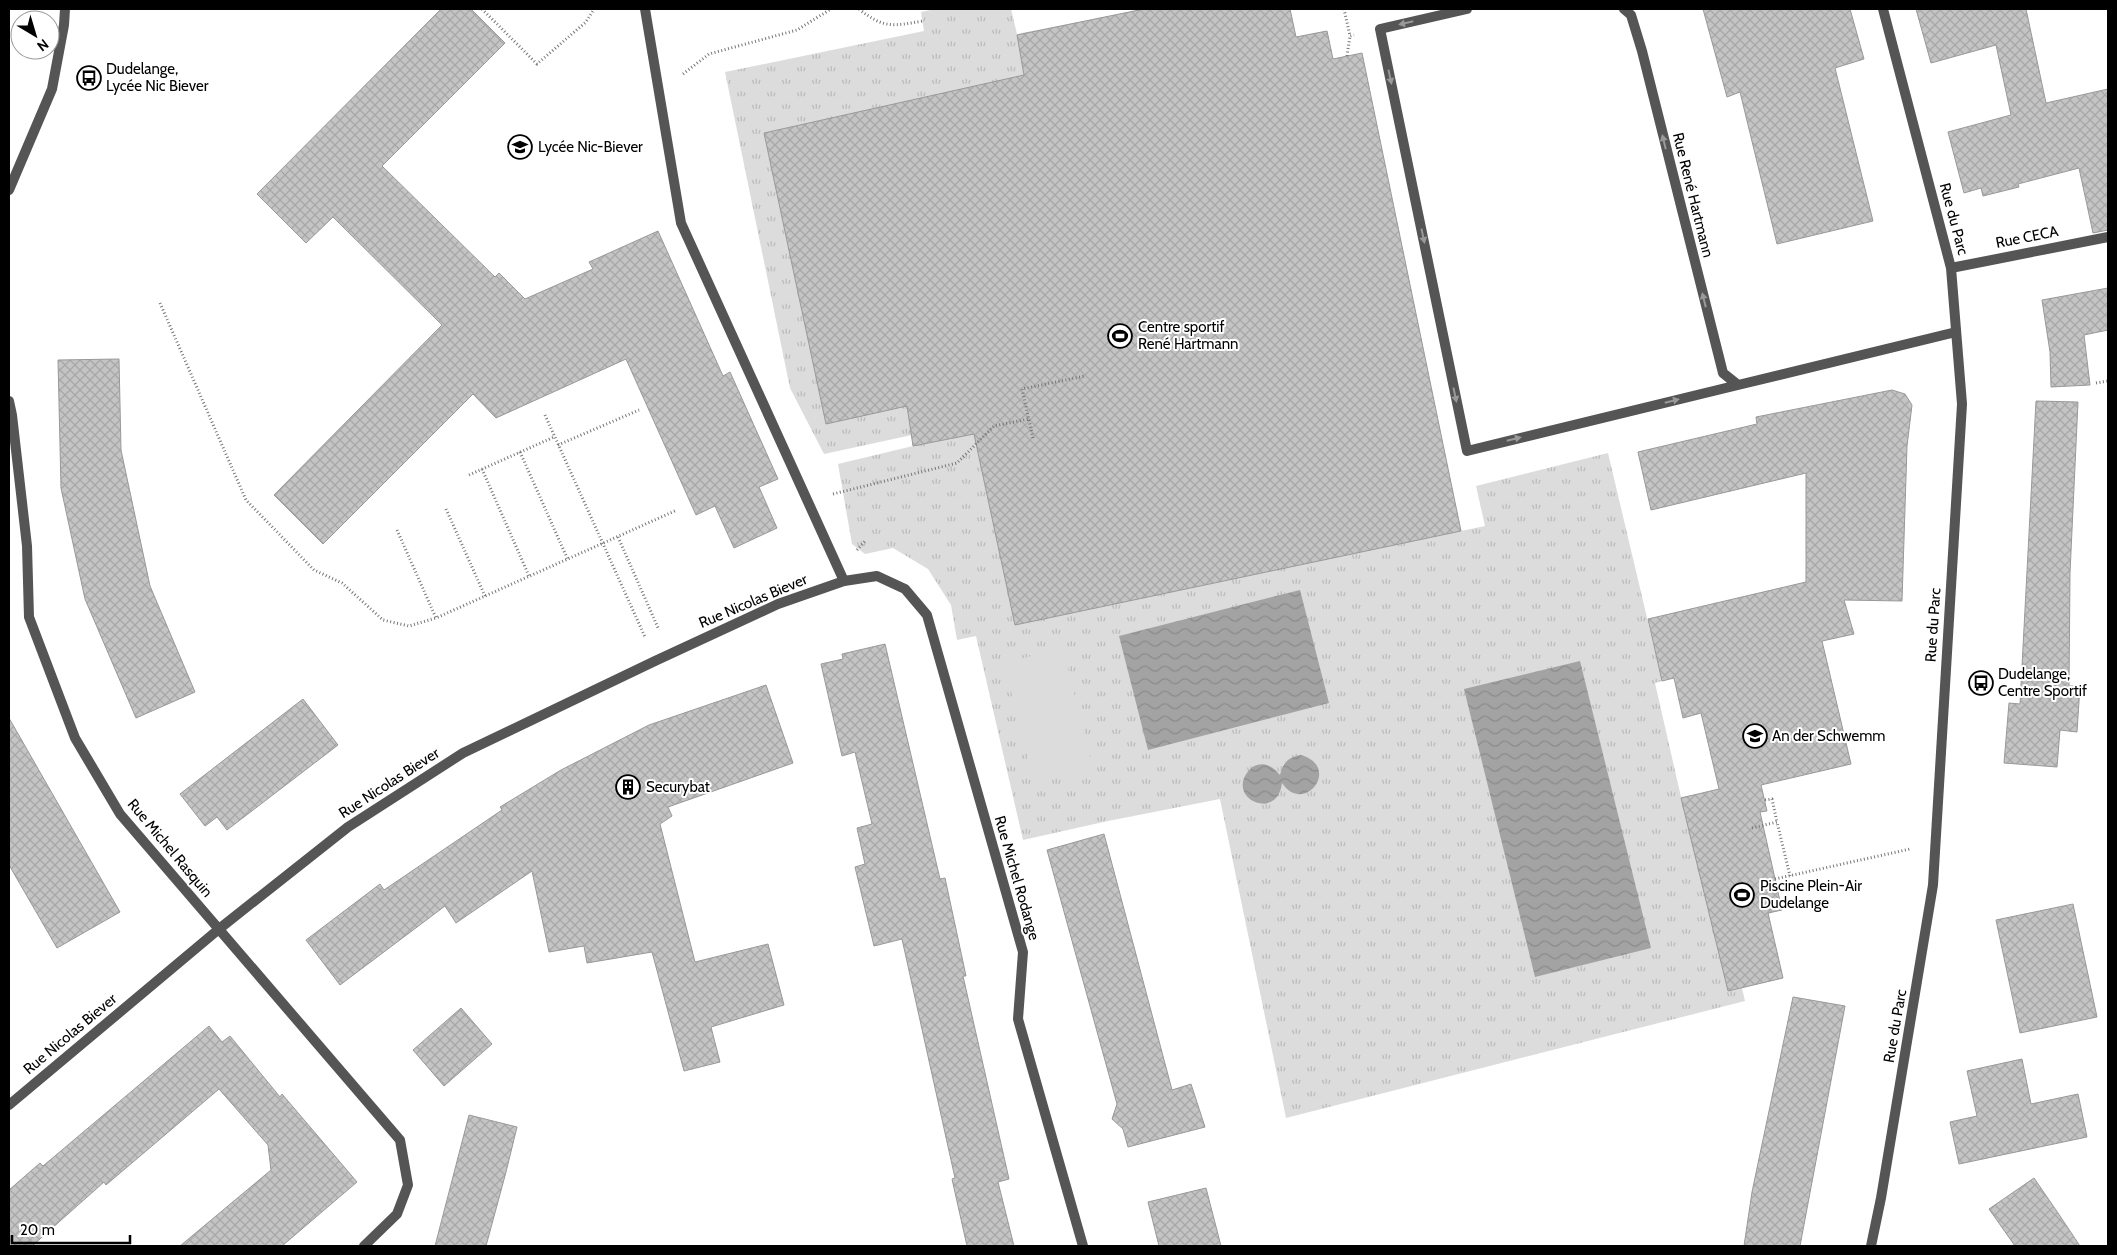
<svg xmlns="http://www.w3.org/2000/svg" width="2117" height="1255" font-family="Cabin,sans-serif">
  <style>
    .park { fill: url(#park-tufts) }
    .garden { fill: #dcdcdc }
    .water { fill: url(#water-waves) }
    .building { fill: url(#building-cross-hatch); stroke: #999 }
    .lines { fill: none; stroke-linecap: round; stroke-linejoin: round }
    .path { stroke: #777; stroke-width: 3; stroke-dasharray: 1 2.5; stroke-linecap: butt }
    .service { stroke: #555; stroke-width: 10 }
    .minor { stroke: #555; stroke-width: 10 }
    .oneway { fill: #999 }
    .labels { text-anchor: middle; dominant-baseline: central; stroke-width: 4; stroke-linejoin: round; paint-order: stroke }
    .poi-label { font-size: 15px; fill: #000; stroke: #fff; text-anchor: start }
    .street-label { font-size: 15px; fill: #000; stroke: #fff }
  </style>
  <defs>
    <pattern id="park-tufts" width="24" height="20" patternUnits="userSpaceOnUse" patternTransform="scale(1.25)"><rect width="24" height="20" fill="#dcdcdc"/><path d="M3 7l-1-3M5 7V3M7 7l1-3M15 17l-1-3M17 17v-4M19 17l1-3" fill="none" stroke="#bbb"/></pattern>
    <pattern id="water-waves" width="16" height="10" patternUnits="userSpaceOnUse" patternTransform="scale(1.25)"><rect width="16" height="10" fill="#a3a3a3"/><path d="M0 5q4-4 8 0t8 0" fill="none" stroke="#8b8b8b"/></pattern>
    <pattern id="building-cross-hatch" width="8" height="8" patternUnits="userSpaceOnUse" patternTransform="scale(1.25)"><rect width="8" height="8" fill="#c4c4c4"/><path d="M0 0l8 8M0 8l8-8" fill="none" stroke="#a7a7a7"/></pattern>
  </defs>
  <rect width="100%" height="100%" fill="#fff"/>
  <path class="park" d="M935,9H1011L1017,34L1144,9H1290L1296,37L1327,31L1432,537L1485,526L1476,486L1608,453L1662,681L1655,683L1681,797L1703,793L1707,811L1767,843L1782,910L1768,914L1783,978L1742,988L1745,1001L1286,1118L1220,799L1108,821L1023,840L976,636L957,640L951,605L928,569L893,548L865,554L852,544L838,464L913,446L912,435L824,454L790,388L725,72L924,31L921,12Z"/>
  <path class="garden" d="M1063,648L1093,769L1034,783L1004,663Z"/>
  <path class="water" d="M1300,590L1329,703L1148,750L1119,636Z
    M1580,661L1651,948L1535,977L1464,689Z
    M1301,755C1342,767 1304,816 1282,783C1278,819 1232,802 1245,776C1248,771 1251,767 1257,765C1267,762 1274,768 1280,775C1283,763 1288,757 1301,755Z"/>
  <path class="building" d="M441,9H471L505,43L382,166L495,277L499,273L525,299L593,269L589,262L658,231L723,376L730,372L778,479L759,487L777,528L734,548L715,506L696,515L626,359L496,418L473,394L323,544L274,495L442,325L333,217L306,243L257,194Z
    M1144,9H1290L1296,37L1327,31L1333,59L1362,53L1461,531L1015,625L974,434L913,446L907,406L826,424L764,133L1024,75L1017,35Z
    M1703,9H1850L1864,59L1835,68L1873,221L1777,244L1740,92L1727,97Z
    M1916,9H2026L2046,103L2108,89V230L2093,233L2079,168L2018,184L2019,187L1983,196L1981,188L1964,193L1948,132L2011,115L1996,45L1931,63Z
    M2108,288V330L2084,335L2090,385L2051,387L2050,352L2042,300Z
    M119,359L121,450L150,586L195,692L136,718L85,599L61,488L58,360Z
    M1892,390L1905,394L1912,405L1907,446L1902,601L1844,600L1854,634L1822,641L1851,764L1761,785L1767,811L1760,812L1782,910L1768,913L1783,978L1728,991L1681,798L1719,789L1701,713L1683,718L1674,678L1662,681L1648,619L1806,582V473L1651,510L1638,452L1757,424L1756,417Z
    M2036,401L2078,402L2070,573L2069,686H2080L2077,732L2060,730L2057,767L2004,763L2009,703L2020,704Z
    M885,644L940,879L945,878L966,976H963L1009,1179L998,1182L1014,1246H967L952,1179L955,1178L902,939L874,946L855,867L865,864L857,828L872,824L855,752L842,756L821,664L843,659L842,654Z
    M766,685L793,763L668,807L672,816L660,824L695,962L768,944L784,1005L711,1027L720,1062L684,1071L652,952L587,963L584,946L549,952L532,871L456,923L445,906L340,985L306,940L380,884L384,890L502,810L500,807L561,770L649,725Z
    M303,699L338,745L227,830L217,817L205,826L180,794Z
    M9,718L120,912L57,948L9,865Z
    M1104,834L1172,1090L1191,1084L1205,1127L1128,1147L1123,1129L1112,1119L1117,1104L1047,850Z
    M2073,904L2097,1017L2020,1033L1996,920Z
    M1793,997L1845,1006L1800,1246H1744L1752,1192Z
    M461,1008L492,1044L444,1086L413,1050Z
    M209,1026L222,1042L230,1036L280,1097L282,1094L357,1182L282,1246H180L271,1170L268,1145L219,1089L106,1185L104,1182L32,1246H9V1190L40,1163L43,1166Z
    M2022,1059L2031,1104L2078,1094L2087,1137L1959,1164L1950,1122L1977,1116L1967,1071Z
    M469,1115L517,1127L506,1172L486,1246H435Z
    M2034,1178L2058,1213L2080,1246H2015L1989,1209Z
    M1206,1188L1221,1246H1159L1148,1202Z"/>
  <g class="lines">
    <path class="path" d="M482,9L537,64L586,22L594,9
      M859,9C884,29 893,26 923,21
      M1344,9L1350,36L1354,35
      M1347,56L1350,36
      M683,74L709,54L797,30L831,9
      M160,303L246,500L314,570L342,583L383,620L409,626L436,618
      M2096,383L2108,381
      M545,415L645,637
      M1033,438L1022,389L1085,376
      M558,445L639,410
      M520,452L568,560
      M482,469L529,576
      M469,475L554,437
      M833,494L957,463L994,426L1029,419
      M446,509L485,596
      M397,530L436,618L677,510
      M618,537L659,630
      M857,550L865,541
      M1765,800L1772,799L1777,822
      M1752,828L1777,822L1790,876
      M1775,879L1910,849"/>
    <path class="service" d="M645,9L681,223L844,581"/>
    <path class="minor" d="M1467,9L1380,29L1467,451L1738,385L1723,373L1642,51L1631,15L1624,9
      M9,190L52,89L64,25L65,9
      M1951,268L2108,237
      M1738,385L1956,332
      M9,401L12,415L27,546L29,617L75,738L120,814L400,1140L408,1185L397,1214L364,1246
      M9,1105L219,929L348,827L463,753L655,661L778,604L844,581L877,576L905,589L927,615L1023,952L1018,1019L1083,1246
      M1871,1246L1881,1198L1933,885L1962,404L1951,268L1883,9"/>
  </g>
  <defs><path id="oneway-solid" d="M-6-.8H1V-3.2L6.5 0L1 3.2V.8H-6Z" transform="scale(1.25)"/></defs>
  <g class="oneway">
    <use href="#oneway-solid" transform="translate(1406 23) rotate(167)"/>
    <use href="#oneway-solid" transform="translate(1390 77) rotate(78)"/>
    <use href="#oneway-solid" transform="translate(1664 142) rotate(-104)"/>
    <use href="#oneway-solid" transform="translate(1423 236) rotate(78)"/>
    <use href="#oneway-solid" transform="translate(1704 300) rotate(-104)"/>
    <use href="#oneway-solid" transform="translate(1455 395) rotate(78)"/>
    <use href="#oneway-solid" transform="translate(1672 401) rotate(-14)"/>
    <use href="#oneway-solid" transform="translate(1514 439) rotate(-14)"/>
  </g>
  <defs>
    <g id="bus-ring" transform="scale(1.25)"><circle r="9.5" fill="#fff" stroke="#000" stroke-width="1.5"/><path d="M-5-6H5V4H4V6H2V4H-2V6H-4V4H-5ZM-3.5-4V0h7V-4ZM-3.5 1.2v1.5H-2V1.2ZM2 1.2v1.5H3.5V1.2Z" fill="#000"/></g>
    <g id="school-ring" transform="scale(1.25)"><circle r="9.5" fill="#fff" stroke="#000" stroke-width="1.5"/><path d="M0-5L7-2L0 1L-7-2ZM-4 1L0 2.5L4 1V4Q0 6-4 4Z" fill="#000"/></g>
    <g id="stadium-ring" transform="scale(1.25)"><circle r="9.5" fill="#fff" stroke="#000" stroke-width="1.5"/><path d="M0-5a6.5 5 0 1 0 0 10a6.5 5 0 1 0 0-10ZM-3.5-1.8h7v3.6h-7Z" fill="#000"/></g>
    <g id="building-ring" transform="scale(1.25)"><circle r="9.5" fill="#fff" stroke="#000" stroke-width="1.5"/><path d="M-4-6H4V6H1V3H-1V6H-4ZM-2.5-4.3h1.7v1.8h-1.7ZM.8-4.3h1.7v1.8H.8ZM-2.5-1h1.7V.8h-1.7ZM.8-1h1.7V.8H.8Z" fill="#000"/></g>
  </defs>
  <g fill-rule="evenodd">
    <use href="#bus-ring" x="89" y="78"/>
    <use href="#school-ring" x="520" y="147"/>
    <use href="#stadium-ring" x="1120" y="336"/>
    <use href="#bus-ring" x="1981" y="683"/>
    <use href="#school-ring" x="1755" y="736"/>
    <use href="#building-ring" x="628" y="787"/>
    <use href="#stadium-ring" x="1742" y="895"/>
  </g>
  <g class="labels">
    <g class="poi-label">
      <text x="106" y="69">Dudelange,<tspan x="106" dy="17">Lycée Nic Biever</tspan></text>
      <text x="538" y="147">Lycée Nic-Biever</text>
      <text x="1138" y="327">Centre sportif<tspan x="1138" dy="17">René Hartmann</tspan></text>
      <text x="1998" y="674">Dudelange,<tspan x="1998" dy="17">Centre Sportif</tspan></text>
      <text x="1772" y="736">An der Schwemm</text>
      <text x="646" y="787">Securybat</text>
      <text x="1760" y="886">Piscine Plein-Air<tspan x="1760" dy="17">Dudelange</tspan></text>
    </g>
    <g class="street-label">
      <text transform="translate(1693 195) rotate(76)">Rue René Hartmann</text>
      <text transform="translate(1954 219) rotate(75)">Rue du Parc</text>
      <text transform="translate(2027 237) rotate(-11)">Rue CECA</text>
      <text transform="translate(753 601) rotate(-23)">Rue Nicolas Biever</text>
      <text transform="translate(1933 625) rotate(-86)">Rue du Parc</text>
      <text transform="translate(389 783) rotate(-33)">Rue Nicolas Biever</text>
      <text transform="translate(170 848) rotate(50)">Rue Michel Rasquin</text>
      <text transform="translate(1017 878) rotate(74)">Rue Michel Rodange</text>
      <text transform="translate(1895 1026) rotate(-80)">Rue du Parc</text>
      <text transform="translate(70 1034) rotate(-40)">Rue Nicolas Biever</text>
    </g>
  </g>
  <rect width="2117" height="1255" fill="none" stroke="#000000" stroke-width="20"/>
  <g transform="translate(35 35) rotate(142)"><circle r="24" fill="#ffffff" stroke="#999999"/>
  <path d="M0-4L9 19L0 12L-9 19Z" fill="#000000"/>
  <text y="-8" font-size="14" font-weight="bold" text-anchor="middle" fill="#000000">N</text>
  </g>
  <path d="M12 1235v8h118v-8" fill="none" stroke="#000000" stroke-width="2.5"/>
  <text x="20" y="1235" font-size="15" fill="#000000" stroke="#ffffff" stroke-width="4" paint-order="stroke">20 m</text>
</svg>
